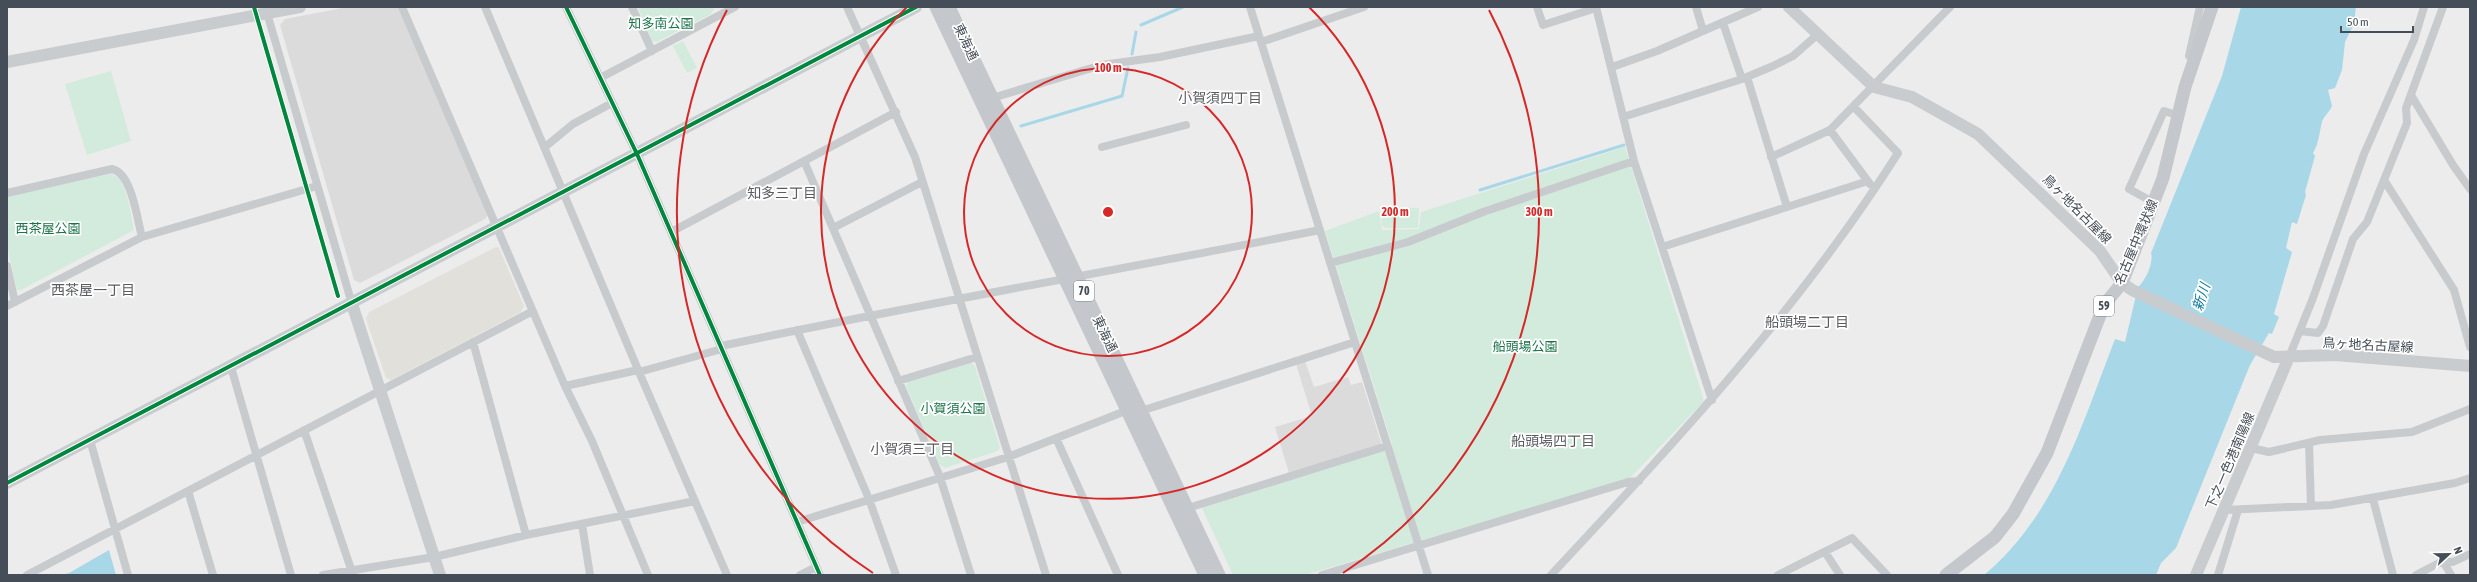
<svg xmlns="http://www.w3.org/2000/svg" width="2477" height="582" font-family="'Asap Condensed','Noto Sans JP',sans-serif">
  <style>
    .commercial { fill: #e2e0da }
    .education { fill: #dbdbdc }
    .green { fill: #d2ebdc }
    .water { fill: #a8d8e7 }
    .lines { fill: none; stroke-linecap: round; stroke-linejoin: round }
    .stream { stroke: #a8d8e7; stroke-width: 3 }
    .street { stroke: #c8cbcd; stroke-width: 8 }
    .secondary { stroke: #c9ccce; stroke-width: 12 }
    .primary { stroke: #c4c7cb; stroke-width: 13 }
    .cycleway-casing { stroke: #fff; stroke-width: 6 }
    .cycleway { stroke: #00873e; stroke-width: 4 }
    .ring { fill: none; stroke: #d62828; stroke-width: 2 }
    .labels { text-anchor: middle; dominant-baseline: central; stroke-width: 3.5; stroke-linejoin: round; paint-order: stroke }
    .shield { fill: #fff; stroke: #7d838a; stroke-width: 1 }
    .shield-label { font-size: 12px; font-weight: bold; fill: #454e58 }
    .park-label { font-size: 13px; fill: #1b7349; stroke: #fff }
    .street-label { font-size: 13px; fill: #454e58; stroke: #fff }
    .neighbourhood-label { font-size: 14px; fill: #595c60; stroke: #fff }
    .water-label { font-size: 14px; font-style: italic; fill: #147c9c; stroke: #fff }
    .centre { fill: #d62828; stroke: #fff; stroke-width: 2 }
    .ring-label { font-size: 12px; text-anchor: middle; font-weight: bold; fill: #d62828; stroke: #fff; stroke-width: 3.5; stroke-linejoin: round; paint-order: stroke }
  </style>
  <rect width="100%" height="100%" fill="#edecec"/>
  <path class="commercial" d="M496,247L499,248L524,306L521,312L391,380L386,378L366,319L369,312Z"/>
  <path class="education" d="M348,7H400L488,215L485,219L360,283L354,280L280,25L285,19Z
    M1305,361L1314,387L1348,377L1351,385L1362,382L1382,445L1289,473L1275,427L1312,416L1296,364Z"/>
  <path class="green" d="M638,7H713L714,8L711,14L657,42L652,41Z
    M683,41L697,68L687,73L673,46Z
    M111,71L131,141L87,155L65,84Z
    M1625,147L1704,401L1630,478L1305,575H1233L1202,508L1384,450L1392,444L1325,231L1379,211L1382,230L1419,229L1421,212Z
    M111,174C127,177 131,216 134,230L21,290H17L7,246V196Z
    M1381,207L1419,208L1418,228H1386L1382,226Z
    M971,363L975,366L1000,448L998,451L945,468L939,464L906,386L908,382Z"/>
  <path class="water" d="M2241,7H2356L2354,24L2345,42L2342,70L2335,88L2328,90L2332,106C2330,112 2324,115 2322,122C2319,134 2319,143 2313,153L2315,156L2305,192L2306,195L2297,224L2292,222L2286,248L2292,252L2274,314L2279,317L2272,334L2269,333L2250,365L2176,548L2161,563L2156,575H1984C2056,515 2082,424 2115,339L2125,342L2138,287C2145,281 2154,263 2151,253L2222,76Z
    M109,550L116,575H62L69,573Z"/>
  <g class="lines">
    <path class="stream" d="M1141,25L1183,7
      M1132,54L1136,32
      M1021,126L1122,96L1128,68
      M1480,190L1624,145"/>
    <path class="street" d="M402,7L565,386L592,441L648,575
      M485,7L639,372L727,575
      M566,7L637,154L820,575
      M632,7L652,51
      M847,7L915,157L1046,575
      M1250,7L1428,575
      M1537,7L1543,25L1596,8
      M1596,7L1634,161L1712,400
      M1696,7L1703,31
      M267,13L352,304
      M1723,23L1742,79
      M1261,42L1364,7
      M2195,59L2189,56L2200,7
      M1612,67L1657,51L1758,7
      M1747,77L1787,207
      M600,78L735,7
      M2411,95L2453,165L2470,189
      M992,98L1102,65L1160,57L1259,36
      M1623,117L1742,79L1773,66L1793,56L1817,35
      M1830,130L1870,184
      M545,147L573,124L612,103
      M1102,147L1186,125
      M1771,157L1830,130L1950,7
      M804,161L940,477L971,575
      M2384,180L2454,290L2470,347
      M7,193L112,169C132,173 137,219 142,237
      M2153,202L2129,189L2164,111L2177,115
      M833,228L922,182
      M671,232L896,112
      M1662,247L1868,181
      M1330,263L1408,242L1483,212L1634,161
      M7,266L15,302
      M7,306L142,237L317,186
      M797,330L869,499L896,575
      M2300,331L2318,333L2323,326L2353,239L2367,222L2407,123L2406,108L2443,7
      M473,342L526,535
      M721,346C920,304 1120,270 1320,230
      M2289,357L2313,298L2364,154L2414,40L2424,7
      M231,367L291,575
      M639,372L722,349
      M898,381L977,357
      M565,386L638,370
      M1141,411L1355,342
      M304,430L353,575
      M1056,438L1118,575
      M90,440L128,575
      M2309,443L2311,506
      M2251,448L2269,452L2320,440L2412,432L2470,409
      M188,491L213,575
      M2373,499L2393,575
      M1188,508L1387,446
      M2225,510L2331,505L2455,483L2470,478
      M797,522L1008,457L1128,410
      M582,524L590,575
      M1825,552L1840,575
      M2443,561L2451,575
      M27,575L533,311
      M323,575L434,557L526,535L695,501
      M800,575L816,567
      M1322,575L1628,482L1639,481
      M1551,575C1676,441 1800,308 1898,153L1854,107
      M1778,575L1852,538L1887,575
      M2218,575L2238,510
      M2416,575L2443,561L2453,562L2470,554"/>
    <path class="secondary" d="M1789,7L1874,87L1912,97L1978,134L2100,251L2122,283L2132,290L2274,357L2335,355L2470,366
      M7,62L300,7
      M352,304L440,575
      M7,483L916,7
      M2196,575L2289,357"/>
    <path class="primary" d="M936,7L1205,575
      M949,7L1219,575
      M1946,575L1995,537L2013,514L2047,453L2104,305L2122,283L2163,178L2185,87L2212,7"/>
    <g class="cycleway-casing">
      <path id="cycleway" d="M254,7L338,296
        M566,7L637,154L820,575
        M7,483L916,7"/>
    </g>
    <use href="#cycleway" class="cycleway"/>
  </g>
  <g class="ring">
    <circle cx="1108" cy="212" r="144"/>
    <path d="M1309 7A287 287 0 1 1 907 7"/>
    <path d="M873 573A431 431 0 0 1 727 10M1489 10A431 431 0 0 1 1343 573"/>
  </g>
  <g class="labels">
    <g class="shield">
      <rect x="1074" y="281" width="20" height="20" rx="3"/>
      <rect x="2094" y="296" width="20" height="20" rx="3"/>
    </g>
    <g class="shield-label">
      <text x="1084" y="291">70</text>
      <text x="2104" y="306">59</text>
    </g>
    <g class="park-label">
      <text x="661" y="23">知多南公園</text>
      <text x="48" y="228">西茶屋公園</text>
      <text x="1525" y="346">船頭場公園</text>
      <text x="953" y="408">小賀須公園</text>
    </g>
    <g class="street-label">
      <text transform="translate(966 42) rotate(65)">東海通</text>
      <text transform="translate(2077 209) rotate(45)">鳥ヶ地名古屋線</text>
      <text transform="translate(2136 242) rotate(-67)">名古屋中環状線</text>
      <text transform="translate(1105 334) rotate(64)">東海通</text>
      <text transform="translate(2368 345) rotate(3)">鳥ヶ地名古屋線</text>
      <text transform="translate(2230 461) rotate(-67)">下之一色港南陽線</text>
    </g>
    <g class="neighbourhood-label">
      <text x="1220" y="98">小賀須四丁目</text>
      <text x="782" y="193">知多三丁目</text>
      <text x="93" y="290">西茶屋一丁目</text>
      <text x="1807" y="322">船頭場二丁目</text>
      <text x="1553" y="441">船頭場四丁目</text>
      <text x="912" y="449">小賀須三丁目</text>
    </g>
    <g class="water-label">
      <text transform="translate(2201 297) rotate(-72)">新川</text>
    </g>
  </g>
  <circle cx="1108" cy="212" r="6" class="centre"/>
  <g class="ring-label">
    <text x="1108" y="72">100 m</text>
    <text x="1395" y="216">200 m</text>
    <text x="1539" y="216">300 m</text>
  </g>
  <rect width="2477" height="582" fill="none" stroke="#454e58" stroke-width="16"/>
  <g transform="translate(2449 554) rotate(68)" stroke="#ffffff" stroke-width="3" paint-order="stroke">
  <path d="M0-3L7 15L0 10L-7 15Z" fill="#454e58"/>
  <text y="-6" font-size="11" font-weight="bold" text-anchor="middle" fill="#454e58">N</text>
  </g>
  <path d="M2341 26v6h72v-6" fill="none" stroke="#454e58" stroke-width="2"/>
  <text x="2347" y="26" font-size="12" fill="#454e58" stroke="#ffffff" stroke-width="3" paint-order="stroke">50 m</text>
</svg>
